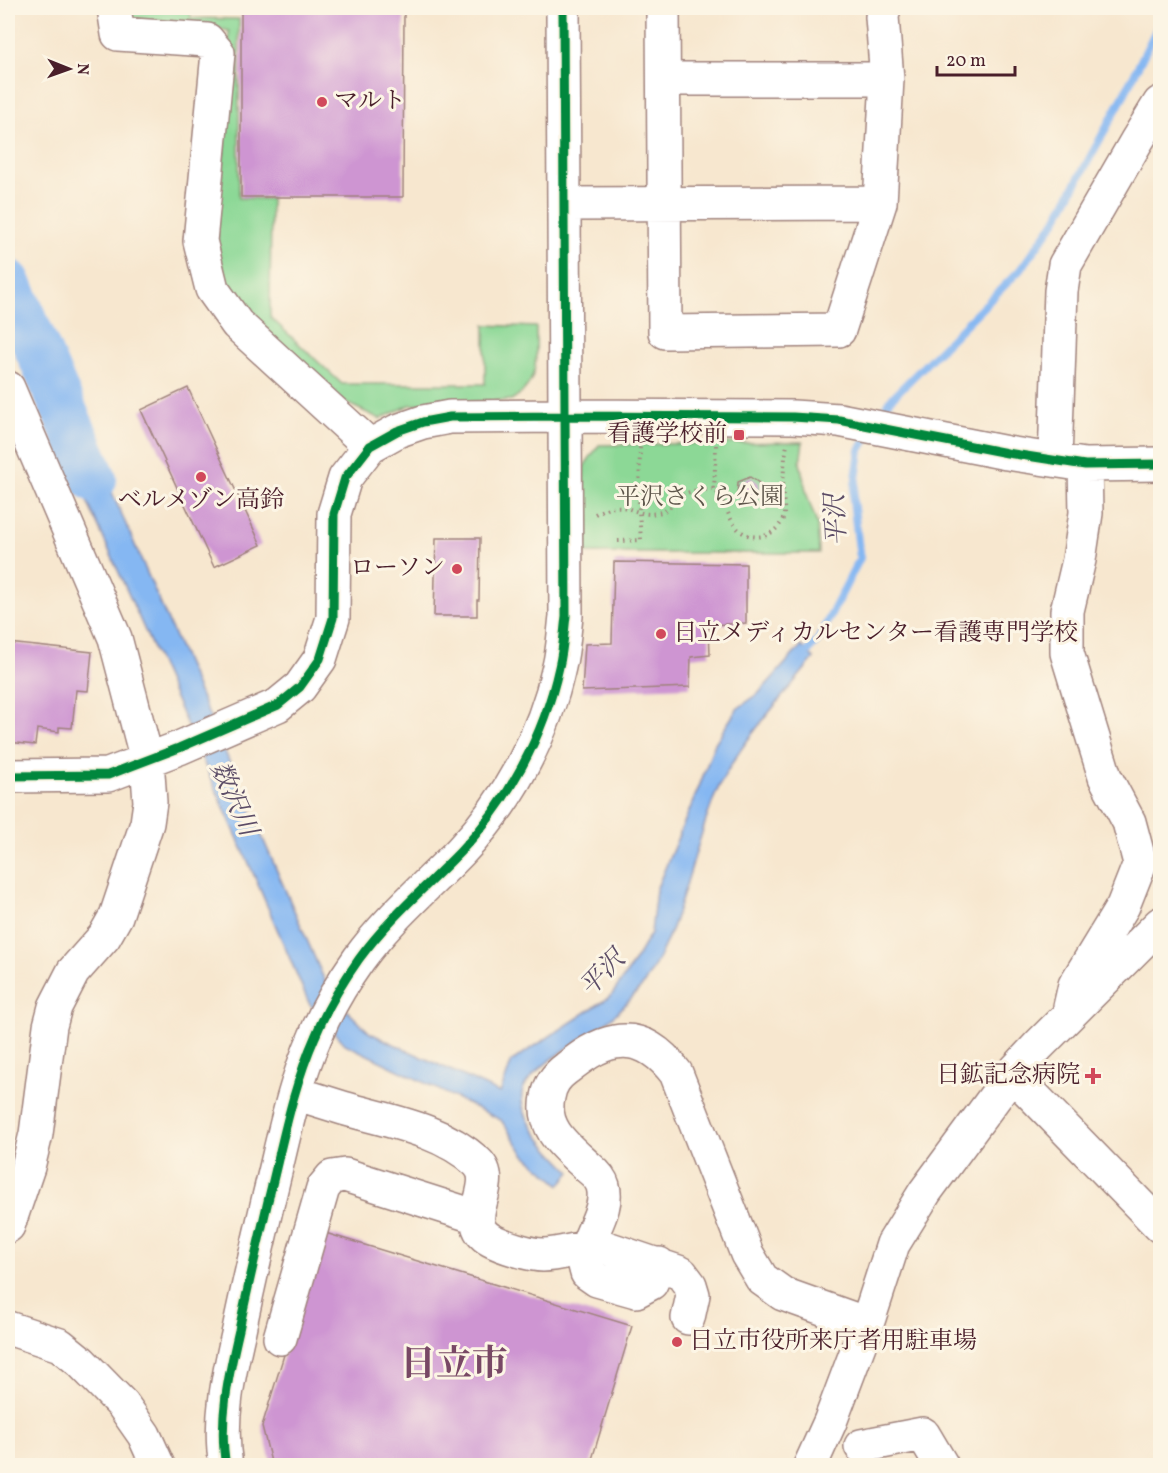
<svg xmlns="http://www.w3.org/2000/svg" width="1168" height="1473" font-family="Vollkorn,'Noto Serif JP',serif">
  <style>
    .green { fill: #8cd896; stroke: #6b7c60; stroke-width: 1.5 }
    .water { fill: #85b7f2; stroke: #686b8e; stroke-width: 1.5 }
    .lines { fill: none; stroke-linecap: round; stroke-linejoin: round }
    .stream { stroke: #85b7f2; stroke-width: 8 }
    .river { stroke: #85b7f2; stroke-width: 46 }
    .building { fill: #ce95d2 }
    .minor-casing { stroke: #a0837d; stroke-width: 36 }
    .path { stroke: #a0837d; stroke-width: 4; stroke-dasharray: 1.5 4.5; stroke-linecap: butt }
    .minor { stroke: #fff; stroke-width: 33 }
    .cycleway-casing { stroke: #fcf5e5; stroke-width: 13 }
    .cycleway { stroke: #00873e; stroke-width: 9 }
    .poi-dot { fill: #d1495b; stroke: #fcf5e5; stroke-width: 2 }
    .labels { text-anchor: middle; dominant-baseline: central; stroke-width: 6; stroke-linejoin: round; paint-order: stroke }
    .poi-label { font-size: 24px; fill: #4a1f2b; stroke: #fcf5e5; text-anchor: start }
    .park-label { font-size: 24px; fill: #5e564b; stroke: #fcf5e5 }
    .water-label { font-size: 26px; font-style: italic; fill: #5c4d67; stroke: #fcf5e5 }
    .town-label { font-size: 36px; font-weight: bold; fill: #784865; stroke: #fcf5e5 }
  </style>
  <rect width="100%" height="100%" fill="#fcf5e5"/>
  <filter id="ink" filterUnits="userSpaceOnUse"><feTurbulence type="fractalNoise" baseFrequency=".0167" numOctaves="2"/><feDisplacementMap in="SourceGraphic" scale="12" xChannelSelector="R" yChannelSelector="G"/><feConvolveMatrix kernelMatrix="1 2 1 2 8 2 1 2 1" color-interpolation-filters="sRGB"/></filter>
  <filter id="wash" filterUnits="userSpaceOnUse"><feTurbulence type="fractalNoise" baseFrequency=".008" numOctaves="4" result="noise"/><feDisplacementMap in="SourceGraphic" scale="24" xChannelSelector="R" yChannelSelector="G"/><feGaussianBlur stdDeviation="1.35" result="paint"/><feColorMatrix in="noise" values="0 0 0 0 0 0 0 0 0 0 0 0 0 0 0 0 0 1.4 0 .05"/><feComposite in="paint" operator="in"/></filter>
  <g filter="url(#wash)">
    <rect width="100%" height="100%" fill="#f7e7cf"/>
    <path class="green" d="M126,8H190L191,18L239,19V198L271,199L270,317L342,384H485V325L536,327C536,356 541,383 511,400L410,405L380,419L340,400L321,386L237,299L227,279L218,255L217,227L226,127L229,31L208,26L128,18Z
      M803,442L800,463L807,495L817,524L819,553H580L584,466L599,445Z"/>
    <path class="water" d="M77,412L331,995L370,1033L500,1093L512,1061L611,996L631,967L651,933L656,890L699,787L715,743L737,709L758,694L801,646L814,658C781,699 733,750 714,798C690,859 680,931 643,985C634,996 616,1015 604,1024C586,1037 526,1070 522,1093C518,1120 554,1155 571,1172L560,1185L525,1155L501,1120L345,1044L309,1003L250,866L57,434Z"/>
    <g class="lines">
      <path class="stream" d="M878,420L889,401L1020,270L1056,220L1123,97L1160,22
        M801,659L818,640L860,558L853,500L860,450L870,433"/>
      <path class="river" d="M8,282L94,479"/>
    </g>
    <g id="blocks">
      <path class="building" d="M241,8H404L403,197H241Z
        M188,388L261,545L214,567L141,410Z
        M750,477L759,483V497L748,503L737,497L738,482Z
        M436,538H480L479,600H477V616H434Z
        M614,562L746,564V623L709,625L710,655L691,657L690,687L582,691L585,644L612,643Z
        M8,643L92,652L88,691L76,690L72,728L59,727V732L37,729L35,745L8,742Z
        M322,1232L632,1326L590,1466H272L262,1426Z"/>
    </g>
  </g>
  <g filter="url(#ink)">
    <use href="#blocks" fill-opacity="0" stroke="#a0837d" stroke-width="1.5"/>
    <g class="lines">
      <g class="minor-casing">
        <path id="minor" d="M114,8L118,34L207,40L218,53L200,241L212,289L237,324L370,446
          M663,8L665,332L839,330L880,203L887,79L882,17L884,8
          M664,79H887
          M565,204L880,203
          M8,388L115,638L147,760L150,802L147,823L116,916L104,937L73,972L55,1007L50,1026L36,1134L28,1167L8,1226
          M1055,460L1061,291L1065,265L1136,142L1160,103
          M8,776L108,775L179,748L278,705L300,687L320,659L333,618L334,514L345,478L370,446L397,431L423,422L450,417L566,416L793,417L839,420L1007,453L1085,465L1160,464
          M1070,1007L1075,985L1123,906L1140,863L1129,822L1105,777L1067,653V611L1079,560L1086,513L1085,465
          M1012,1074L1160,1226
          M295,1093C311,1098 327,1103 343,1108C388,1121 441,1129 477,1162C501,1184 457,1222 491,1240C502,1246 530,1255 543,1255C562,1255 582,1246 601,1246L681,1273L690,1285L693,1295L688,1318
          M659,1264L651,1283L636,1291L597,1280L587,1273C576,1244 611,1216 603,1186C601,1179 594,1172 589,1168C568,1148 541,1130 548,1097C550,1084 556,1076 567,1068C581,1057 597,1045 615,1042C641,1037 661,1053 676,1073L747,1254L762,1279L783,1294L867,1324
          M8,1328L60,1345L81,1362L123,1405L144,1435L158,1466
          M280,1338L323,1188L332,1177L345,1175L477,1217
          M861,1446L923,1434L942,1466
          M226,1466C218,1421 229,1373 239,1330C248,1286 258,1244 268,1201C282,1146 292,1089 315,1037C326,1010 342,983 359,959C388,919 425,888 460,852C508,802 544,736 559,667C563,651 564,633 566,616L563,8
          M810,1466L830,1422L867,1324L893,1244L925,1192L1012,1074L1039,1045L1160,924"/>
      </g>
      <path class="path" d="M716,445L714,489C726,500 727,518 738,529C744,535 754,538 763,536C773,534 783,524 784,514C785,508 783,501 783,495C783,478 784,461 787,445
        M595,514C628,496 631,518 657,513C673,510 672,502 683,495C693,489 703,490 714,489
        M618,541L641,540L639,511L640,444"/>
      <use href="#minor" class="minor"/>
      <g class="cycleway-casing">
        <path id="cycleway" d="M8,776L108,775L179,748L278,705L300,687L320,659L333,618L334,514L345,478L370,446L397,431L423,422L450,417L566,416L793,417L839,420L1007,453L1085,465L1160,464
          M226,1466C218,1421 229,1373 239,1330C248,1286 258,1244 268,1201C282,1146 292,1089 315,1037C326,1010 342,983 359,959C388,919 425,888 460,852C508,802 544,736 559,667C563,651 564,633 566,616L563,8"/>
      </g>
      <use href="#cycleway" class="cycleway"/>
    </g>
  </g>
  <g class="poi-dot">
    <circle cx="322" cy="102" r="6"/>
    <rect x="733" y="429" width="12" height="12" rx="3"/>
    <circle cx="201" cy="477" r="6"/>
    <circle cx="457" cy="569" r="6"/>
    <circle cx="661" cy="634" r="6"/>
    <path d="M1090 1067h6v6h6v6h-6v6h-6v-6h-6v-6h6z"/>
    <circle cx="677" cy="1342" r="6"/>
  </g>
  <g class="labels">
    <g class="poi-label">
      <text x="334" y="102">マルト</text>
      <text x="727" y="435" text-anchor="end">看護学校前</text>
      <text x="201" y="501" text-anchor="middle">ベルメゾン高鈴</text>
      <text x="445" y="569" text-anchor="end">ローソン</text>
      <text x="673" y="634">日立メディカルセンター看護専門学校</text>
      <text x="1080" y="1076" text-anchor="end">日鉱記念病院</text>
      <text x="689" y="1342">日立市役所来庁者用駐車場</text>
    </g>
    <g class="park-label">
      <text x="700" y="498">平沢さくら公園</text>
    </g>
    <g class="water-label">
      <text transform="translate(837 520) rotate(-93)">平沢</text>
      <text transform="translate(233 799) rotate(66)">数沢川</text>
      <text transform="translate(603 974) rotate(-46)">平沢</text>
    </g>
    <g class="town-label">
      <text x="454" y="1366">日立市</text>
    </g>
  </g>
  <rect width="1168" height="1473" fill="none" stroke="#fcf5e5" stroke-width="30"/>
  <g transform="translate(69 69) rotate(91)" stroke="#fcf5e5" stroke-width="4.5" paint-order="stroke">
  <path d="M0-4.5L10 22L0 15L-10 22Z" fill="#4a1f2b"/>
  <text y="-9" font-size="16" font-weight="bold" text-anchor="middle" fill="#4a1f2b">N</text>
  </g>
  <path d="M937 66v9h78v-9" fill="none" stroke="#4a1f2b" stroke-width="3"/>
  <text x="946" y="66" font-size="18" fill="#4a1f2b" stroke="#fcf5e5" stroke-width="4.5" paint-order="stroke">20 m</text>
</svg>
